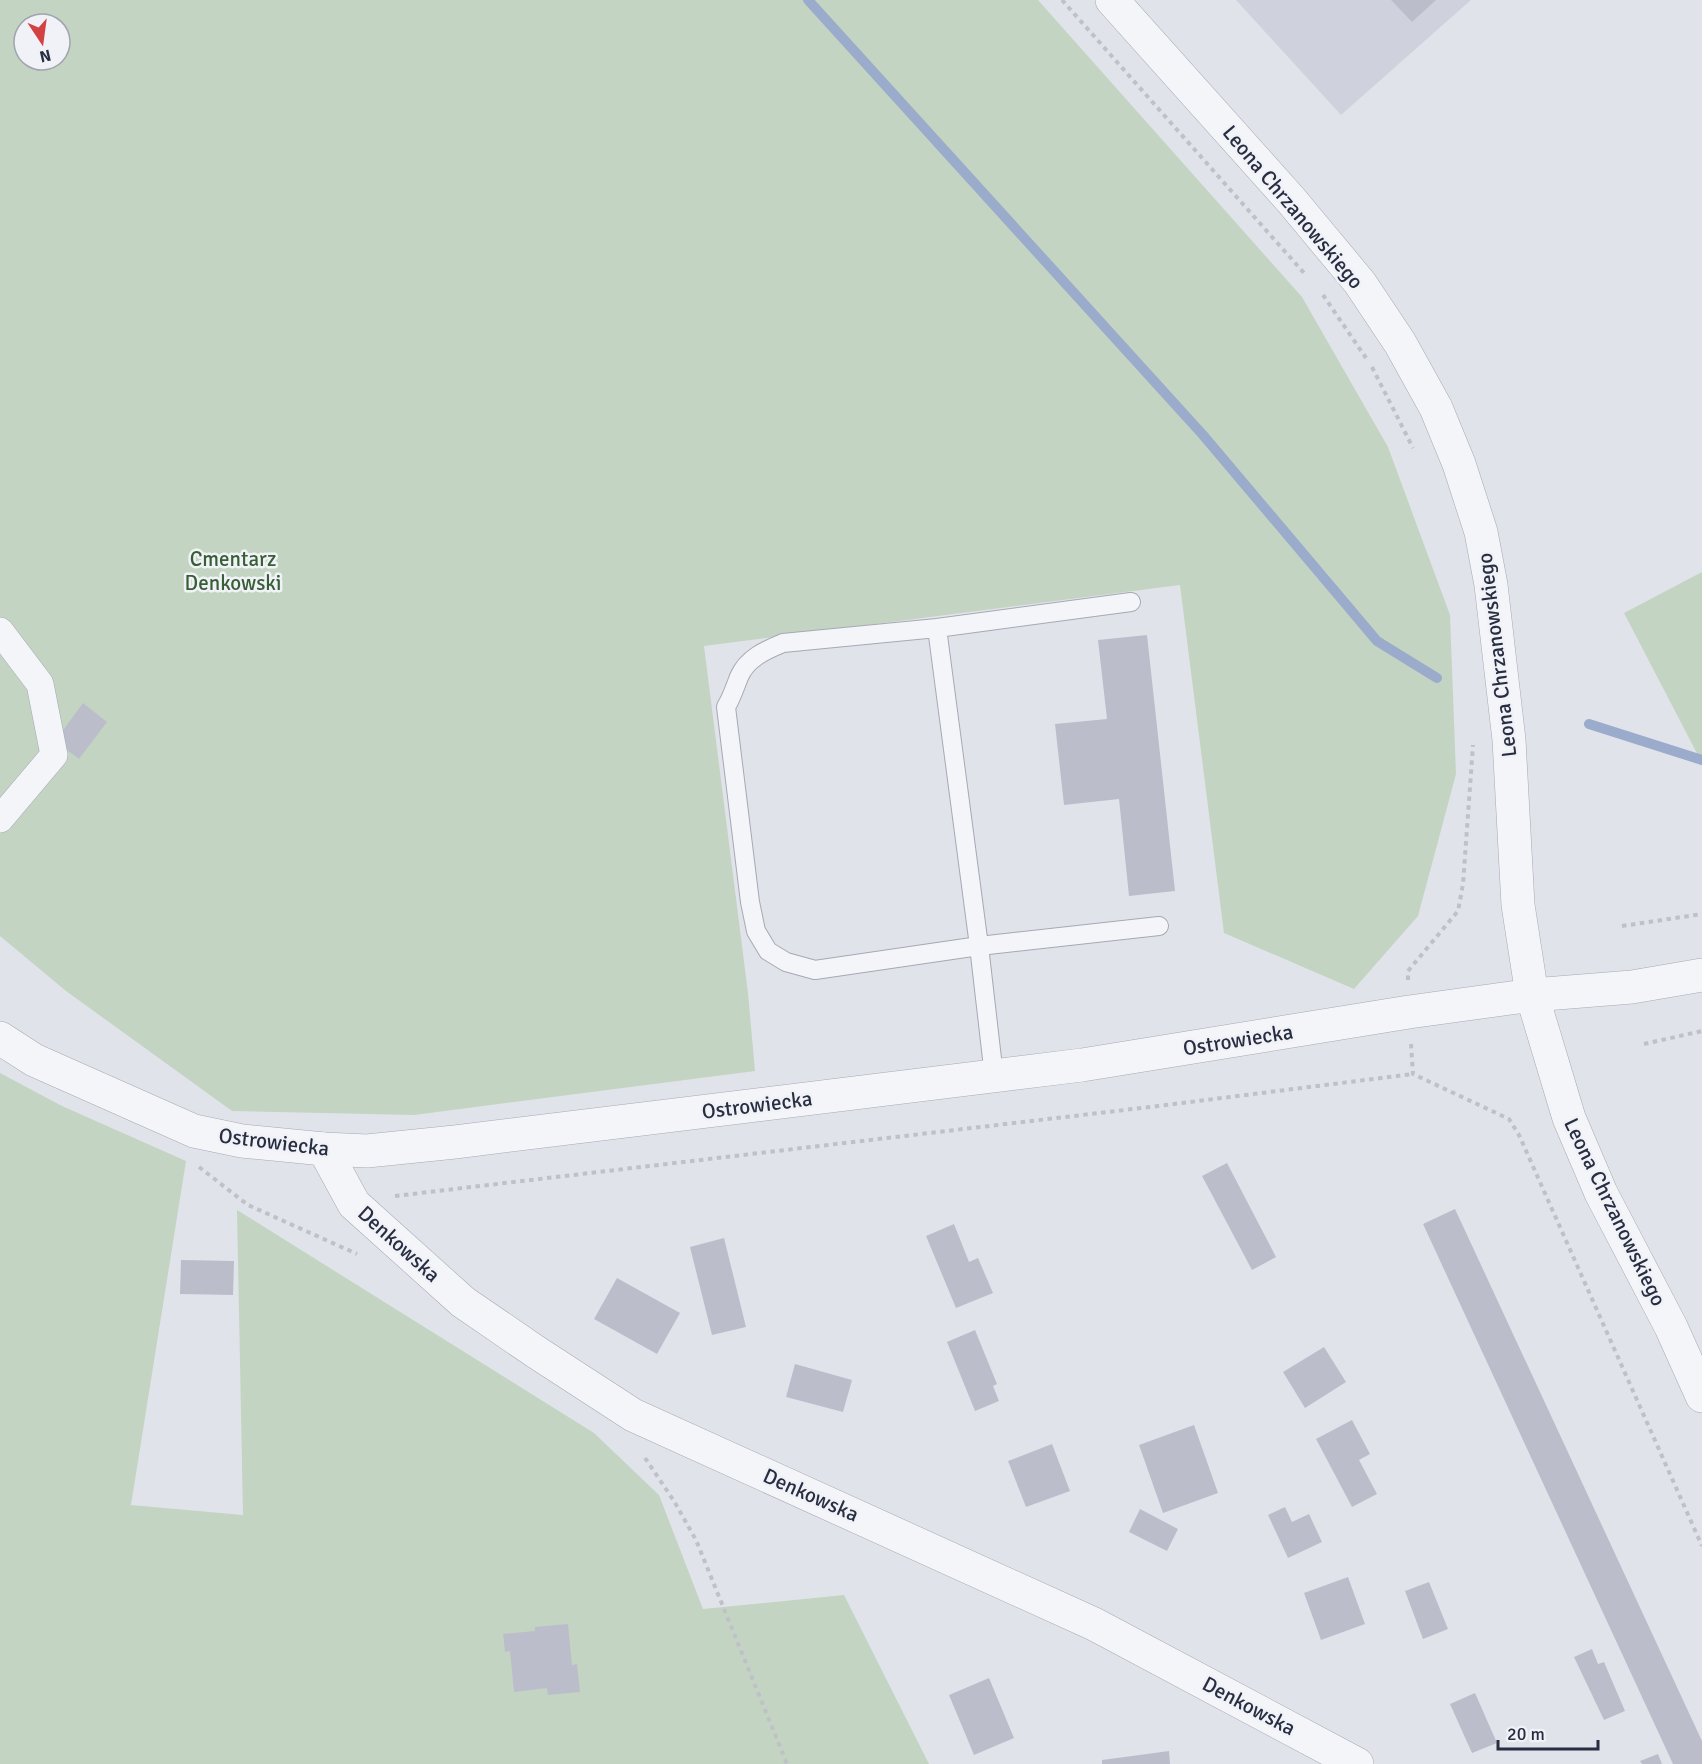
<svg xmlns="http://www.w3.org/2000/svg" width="1702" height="1764" font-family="Signika,sans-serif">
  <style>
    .built { fill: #cfd2dc }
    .green { fill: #c4d4c2; fill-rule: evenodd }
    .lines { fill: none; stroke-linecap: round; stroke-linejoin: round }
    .stream { stroke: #9babcb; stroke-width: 10 }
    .building { fill: #bbbeca }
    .service-casing { stroke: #a6a9b4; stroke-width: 20 }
    .pedestrian-casing { stroke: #a6a9b4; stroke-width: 28 }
    .minor-casing { stroke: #a6a9b4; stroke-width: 34 }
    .tertiary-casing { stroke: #a6a9b4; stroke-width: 34 }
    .path { stroke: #bfc1c9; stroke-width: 4; stroke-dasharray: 4.5 4.5; stroke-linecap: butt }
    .service { stroke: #f4f5f8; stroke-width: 18 }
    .pedestrian { stroke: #f4f5f8; stroke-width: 27 }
    .minor { stroke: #f4f5f8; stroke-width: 33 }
    .tertiary { stroke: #f4f5f8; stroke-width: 33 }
    .labels { text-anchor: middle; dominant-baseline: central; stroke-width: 5; stroke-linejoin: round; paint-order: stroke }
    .street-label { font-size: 21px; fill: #282e42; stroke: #f1f2f7 }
    .park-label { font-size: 21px; fill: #375f35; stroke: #f1f2f7 }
  </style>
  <rect width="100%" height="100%" fill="#e1e3ea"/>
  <path class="built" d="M1236,0H1471L1341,115Z"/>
  <path class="green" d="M0,0H1038L1302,297L1388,447L1450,615L1456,774L1418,916L1354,989L1224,933L1180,585L704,646L748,993L755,1071L414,1115L232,1111L66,991L0,936ZM24,24H60V60H24Z
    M1702,572V763L1624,613Z
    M0,1073L62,1106L186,1161L131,1505L243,1515L237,1210L594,1433L659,1495L703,1609L844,1595L929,1764H0Z"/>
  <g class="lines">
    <path class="stream" d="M808,0L1203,435L1377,641L1437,678
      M1589,724L1702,760"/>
  </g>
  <path class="building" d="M1391,0H1436L1412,22Z
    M1147,635L1175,891L1129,896L1119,799L1064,805L1055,724L1107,719L1098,640Z
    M83,703L107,722L79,759L55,741Z
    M1227,1163L1276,1257L1252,1270L1202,1176Z
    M1455,1209L1702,1741V1764H1673L1423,1224Z
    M954,1224L969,1262L978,1258L993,1293L956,1308L926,1236Z
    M724,1238L746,1327L712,1335L690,1247Z
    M181,1260L234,1261L233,1295L180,1294Z
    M617,1278L680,1313L657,1354L594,1319Z
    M975,1330L997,1384L993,1386L999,1401L975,1411L947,1342Z
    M1324,1347L1346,1382L1305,1408L1283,1372Z
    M795,1364L852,1380L843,1412L786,1397Z
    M1352,1420L1370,1454L1359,1460L1377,1494L1352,1507L1316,1439Z
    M1194,1425L1218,1493L1163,1513L1139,1445Z
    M1052,1444L1070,1491L1026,1507L1008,1461Z
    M1285,1507L1292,1522L1309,1514L1322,1542L1288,1558L1268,1515Z
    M1140,1509L1178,1529L1167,1551L1129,1532Z
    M1348,1577L1365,1624L1321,1640L1304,1593Z
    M1429,1582L1448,1629L1423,1639L1405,1591Z
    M568,1624L572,1665L577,1664L580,1692L548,1695L547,1688L514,1692L510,1651L505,1652L503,1634L535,1631V1627Z
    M1592,1649L1598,1664L1604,1662L1625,1711L1604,1720L1574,1657Z
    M989,1678L1014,1738L974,1755L949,1695Z
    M1475,1693L1497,1743L1472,1753L1450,1704Z
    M1169,1751L1170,1764H1102V1760Z
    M1658,1754L1662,1764H1642L1640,1761Z"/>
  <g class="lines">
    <g class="service-casing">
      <path id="service" d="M937,628L783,643C766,650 747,658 739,677C735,687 732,697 726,707L750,902L756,931L768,951L786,962L815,970L979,946L1159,926
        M994,1076L979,946L937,628L1131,602"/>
    </g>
    <g class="pedestrian-casing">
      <path id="pedestrian" d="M0,631L40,684L54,755L0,819"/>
    </g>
    <g class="minor-casing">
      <path id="minor" d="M1532,995L1632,987L1702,975
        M324,1149L354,1204L463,1302L536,1352L633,1415L1094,1624L1357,1764"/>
    </g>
    <g class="tertiary-casing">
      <path id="tertiary" d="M1112,0L1291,200L1360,283L1400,343L1436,408L1459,464L1481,532L1491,585L1509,740L1518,905L1532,995L1569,1118L1601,1193L1671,1327L1702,1396
        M0,1038L34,1060L194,1131L242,1141L324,1149L367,1151L455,1142L1082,1065L1409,1012L1532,995"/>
    </g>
    <path class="path" d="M1062,0L1304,273
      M1323,295L1366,358
      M1372,367L1413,448
      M1622,926L1702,914
      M1408,980V971L1458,911L1463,884L1473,745
      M1411,1044L1413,1074L1509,1119L1519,1135L1702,1546
      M1644,1044L1702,1031
      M199,1167L248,1205L357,1254
      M395,1196L1150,1107L1413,1074
      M645,1458L674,1501L696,1540L787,1764"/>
    <use href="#service" class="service"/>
    <use href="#pedestrian" class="pedestrian"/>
    <use href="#minor" class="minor"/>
    <use href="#tertiary" class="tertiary"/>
  </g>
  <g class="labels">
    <g class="street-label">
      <text transform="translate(1293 207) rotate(50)">Leona Chrzanowskiego</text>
      <text transform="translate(1497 655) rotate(-97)">Leona Chrzanowskiego</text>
      <text transform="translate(1238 1040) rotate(-9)">Ostrowiecka</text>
      <text transform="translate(757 1105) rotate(-7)">Ostrowiecka</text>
      <text transform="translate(274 1142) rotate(7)">Ostrowiecka</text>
      <text transform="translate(1615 1212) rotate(64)">Leona Chrzanowskiego</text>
      <text transform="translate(399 1244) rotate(42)">Denkowska</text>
      <text transform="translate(811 1495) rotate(24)">Denkowska</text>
      <text transform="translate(1249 1706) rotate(28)">Denkowska</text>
    </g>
    <g class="park-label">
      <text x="233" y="559">Cmentarz<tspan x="233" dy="24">Denkowski</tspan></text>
    </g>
  </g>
  <g transform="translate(42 42) rotate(167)"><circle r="28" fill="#f1f2f7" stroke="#a1a4af" stroke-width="1.5"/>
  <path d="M0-4.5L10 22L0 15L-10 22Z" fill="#d34242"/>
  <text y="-9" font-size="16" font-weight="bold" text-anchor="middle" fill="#282e42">N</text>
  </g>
  <path d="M1498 1740v9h100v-9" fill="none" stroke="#282e42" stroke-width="3"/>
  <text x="1507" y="1740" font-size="18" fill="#282e42" stroke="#f1f2f7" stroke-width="4.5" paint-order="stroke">20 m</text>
</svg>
